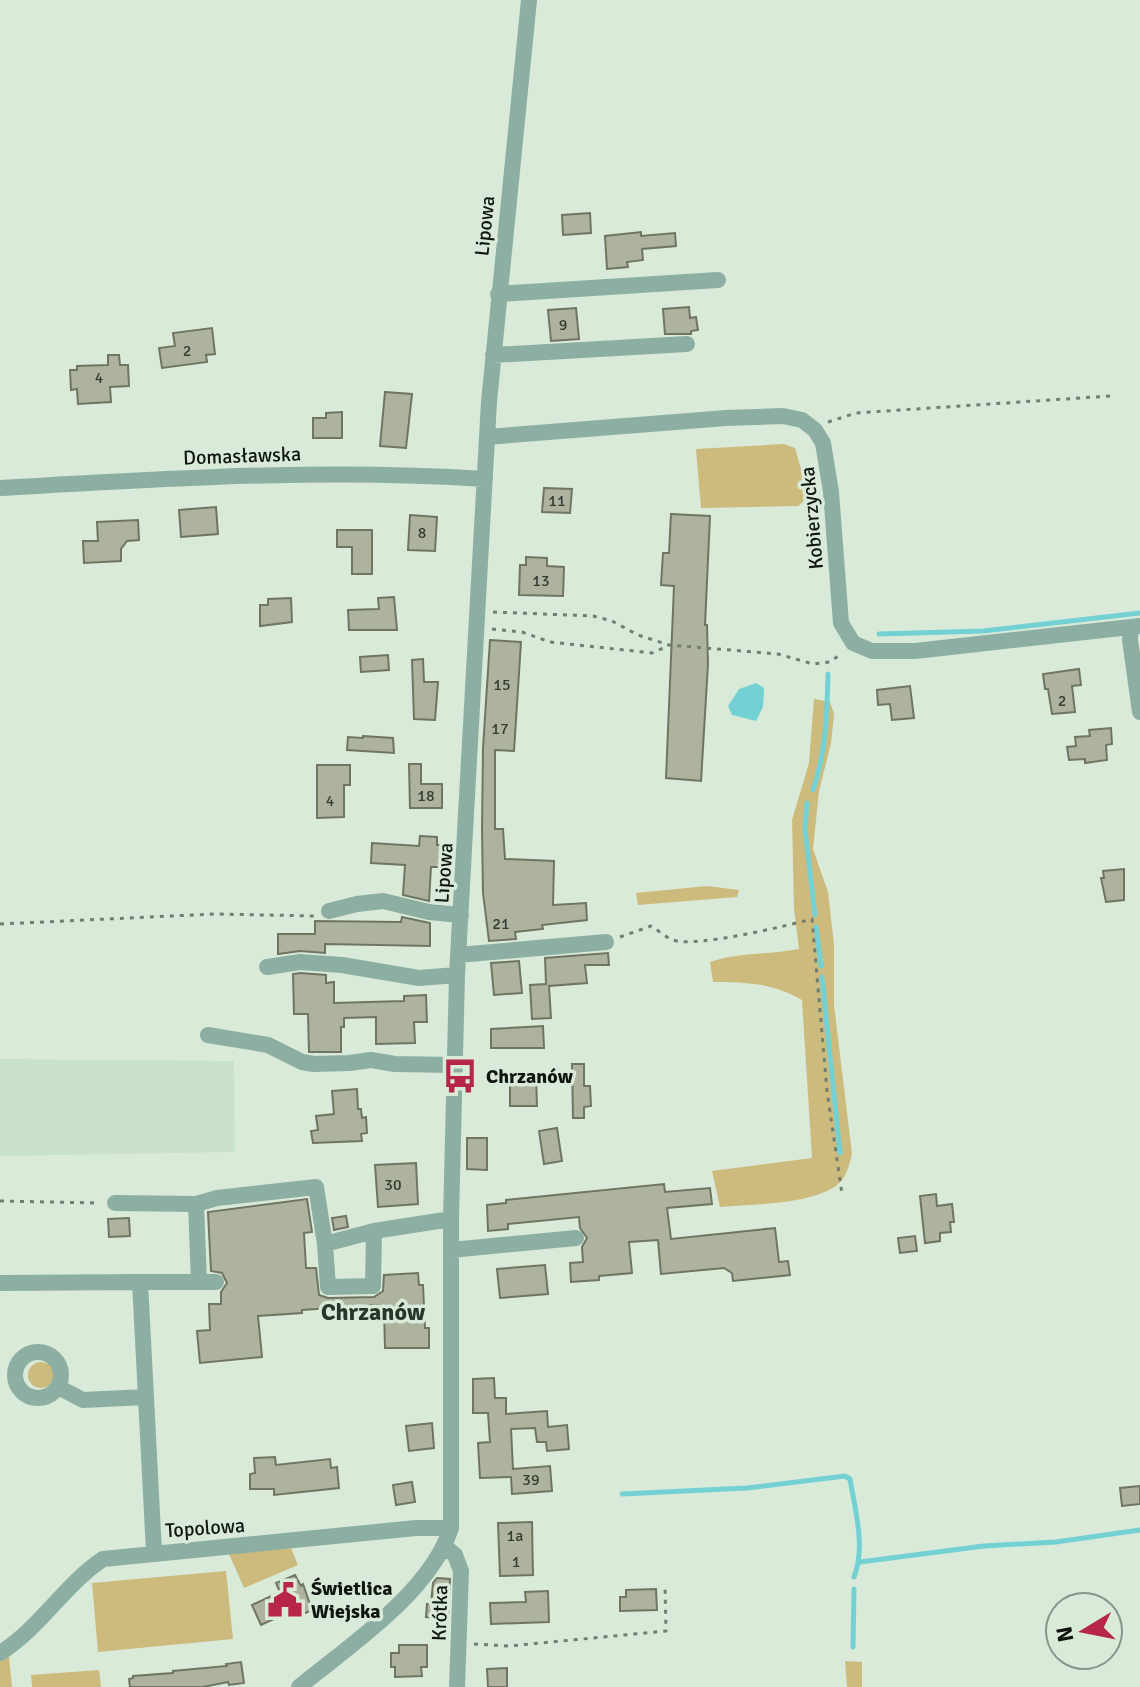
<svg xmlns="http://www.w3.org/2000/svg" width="1140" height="1687" font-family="Signika,sans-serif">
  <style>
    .built { fill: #cae1cb }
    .green { fill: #cdba7d }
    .water { fill: #73d1d4 }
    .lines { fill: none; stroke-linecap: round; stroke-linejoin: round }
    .stream { stroke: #73d1d4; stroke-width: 5 }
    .building { fill: #aeb39f; stroke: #707562; stroke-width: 2 }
    .path { stroke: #727e72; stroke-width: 3; stroke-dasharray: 4 6; stroke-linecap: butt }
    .minor { stroke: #8dafa3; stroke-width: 16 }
    .labels { text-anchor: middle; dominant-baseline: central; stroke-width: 7; stroke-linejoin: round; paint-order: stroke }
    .number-label { font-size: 16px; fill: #373c33 }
    .street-label { font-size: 20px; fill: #0f150f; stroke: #d9ead9 }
    .poi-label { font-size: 20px; font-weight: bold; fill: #0f150f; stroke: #d9ead9; text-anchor: start }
    .quarter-label { font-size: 24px; font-weight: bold; fill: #293629; stroke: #d9ead9 }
  </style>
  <rect width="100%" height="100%" fill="#d9ead9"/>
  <path class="built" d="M0,1059L234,1061L235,1152L0,1156Z"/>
  <path class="green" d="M784,444L795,448L809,497L798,506L701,508L696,449Z
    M814,699L830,702L834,714L831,743L819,791L813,849L828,892L834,945V1005L852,1154C849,1166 846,1179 836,1186C807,1205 754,1204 720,1207L712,1171L812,1158L802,1000C773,983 745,982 713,982L710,962C739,952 769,955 799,949L794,908L792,820L809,763Z
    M707,886L739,890L737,897L638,905L636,893Z
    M28 1375a13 13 0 1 1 26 0a13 13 0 1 1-26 0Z
    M291,1548L298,1565L244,1588L229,1554Z
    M226,1571L233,1639L98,1652L92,1583Z
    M9,1656L12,1687H0V1660Z
    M845,1661L862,1662V1687H847Z
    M99,1670L101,1687H32L31,1675Z"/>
  <path class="water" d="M756,683L764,688L763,707L756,721L732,715L728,706L739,689Z"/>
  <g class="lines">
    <path class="stream" d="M879,634L983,631L1140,613
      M813,790C826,752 827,715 828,674
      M807,803L805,829L815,915
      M816,927L821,966
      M822,977L840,1153
      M622,1494L747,1488L845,1476L850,1479C855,1510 866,1547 854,1577
      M860,1562L984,1546L1056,1542L1140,1530
      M853,1647L854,1589"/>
  </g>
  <path class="building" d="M590,213L591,233L563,235L562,215Z
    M641,232V236L675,233L676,246L642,249L643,260L627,262L628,267L607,269L605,236Z
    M689,307L690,318L696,317L698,330L691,331V334H665L663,309Z
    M576,308L579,339L551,341L548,310Z
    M212,328L215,354L206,355L207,362L162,368L159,348L175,346L173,333Z
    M108,355H119L120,365H128L129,386L110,387L111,402L78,404L77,389L71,390L70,370H77V366L108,365Z
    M385,392L412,394L406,448L380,446Z
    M342,412V438H313V418H326V413Z
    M544,488L572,489L570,513L542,512Z
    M216,507L218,534L181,537L179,510Z
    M671,514L710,516L705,625H707L708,664L701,781L666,778L674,586L661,585L663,553H669Z
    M410,515L437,517L435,551L408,550Z
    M138,520L139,540L127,541L121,549V561L84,563L83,541H98L97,522Z
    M337,530H372V574H352V547H337Z
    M526,557L547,558V566L564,567L563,596L519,595L520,565H526Z
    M394,597L397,630H349L348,610L379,609L378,598Z
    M291,598L292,622L260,626V605H268V599Z
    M490,640L521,642L514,751L495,750V829H503L505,859L554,861L553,905L586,903L587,920L542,925L543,929L515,932L516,939L489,941L483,893L482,829L483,748Z
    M388,655L389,670L361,672L360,657Z
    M423,659L424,682H438L435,720L414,719L412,660Z
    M1079,669L1081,685L1072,686L1075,712L1052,714L1048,689H1045L1043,674Z
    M910,686L914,718L892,720L890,704L878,705L877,690Z
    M1111,728L1112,744L1106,745L1107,760L1085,763V759L1069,760L1067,747L1076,746L1075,737L1090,736L1089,730Z
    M363,736L393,738L394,753L347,750L348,737L363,738Z
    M409,764H421V784H442V808H410Z
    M317,765H350V785H344V817L317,818Z
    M420,836L437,837V845H442L441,867H431L429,901L403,895L405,865L371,863L372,843L419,846Z
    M1124,869V900L1106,902L1101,878H1104L1103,871Z
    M402,917L430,923V946L325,944V953L300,951L278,954V934H315V921L401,922Z
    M608,953L609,965H585L587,983L549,986L551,1018L532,1019L530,985L546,984L545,958Z
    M519,961L522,993L494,995L491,963Z
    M300,973L326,975V983L334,982V1003L404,1001V996L426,995L427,1022H414L415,1043L376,1044V1017L344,1018V1027H341V1052H309L308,1014H294L293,974Z
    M543,1026L544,1048H491V1029Z
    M572,1064H584V1086H590L591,1106L584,1107V1118H573Z
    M536,1076L537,1106H510V1077Z
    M357,1089L358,1109H361L362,1118L366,1117L367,1133L361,1134L362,1141L313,1143L311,1131L318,1130L316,1116L334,1114L332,1091Z
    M557,1128L562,1161L544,1164L539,1131Z
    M467,1138H487V1170L467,1169Z
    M416,1163L418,1204L378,1207L375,1165Z
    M664,1184L665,1192L710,1188L712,1204L667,1208L671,1239L775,1228L779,1262L788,1261L790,1275L733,1281L732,1273L724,1268L661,1274L658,1240L629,1242L632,1273L599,1276V1280L571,1282L570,1263L583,1262L582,1247L587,1238L580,1228L579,1217L508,1224V1229L488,1231L487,1205L506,1203V1200Z
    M936,1194L937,1206L952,1204L954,1222H950L951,1232L940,1233V1241L925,1243L920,1196Z
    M307,1199L312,1232L304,1233L306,1268H316L319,1295L328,1298L374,1297L383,1291L384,1275L418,1273L419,1285H423L425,1328H429V1348H385L384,1310L377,1311V1305L302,1310V1313L258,1316L262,1357L200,1363L197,1331L210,1330L209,1304H221V1292L227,1283L222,1273L211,1271L208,1212Z
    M346,1216L348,1227L334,1230L332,1218Z
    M129,1218L130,1236L109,1237L108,1219Z
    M915,1236L917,1251L900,1253L898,1238Z
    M545,1265L548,1294L500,1298L497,1269Z
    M494,1378L495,1398H506V1414L547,1411L548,1427L567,1425L569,1449L547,1451L546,1442H537L535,1428L511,1429L513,1469L550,1466L552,1491L512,1494L511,1477L480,1478L478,1443L490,1442L488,1413H473V1379Z
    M432,1423L434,1448L409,1451L406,1426Z
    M275,1457L276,1465L330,1459L331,1468L337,1467L339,1488L274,1495V1489H250V1474L255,1473L254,1458Z
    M412,1482L415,1502L396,1505L393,1485Z
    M1140,1486V1504L1122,1506L1120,1488Z
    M532,1522L533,1575L500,1576L498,1523Z
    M295,1575L301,1586L303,1584L312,1610L292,1619L289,1612L261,1625L252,1605L280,1592L276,1583Z
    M437,1578L450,1579L448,1619L426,1617L427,1604H431L433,1583Z
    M656,1589L657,1610L620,1611V1597H626V1590Z
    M548,1591L549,1622L491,1624L490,1603L526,1602L525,1592Z
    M399,1645H427V1667H421L422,1676L395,1677V1667H391V1653H399Z
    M241,1662L244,1683L229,1685L228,1682L203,1687H130L129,1679L133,1678V1676L173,1673V1671L227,1666L226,1664Z
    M507,1668V1687H488L487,1669Z"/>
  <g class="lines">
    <path class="path" d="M828,422L856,413L1110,396
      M493,612L593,616L612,621L638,635L669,645L778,654L813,664L830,662L842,653
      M492,629L522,632L550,642L652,653L668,646
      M0,924L214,914L316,916
      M620,937L651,926C658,930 665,937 673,940C695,948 786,926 812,919L827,1091L842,1194
      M0,1201L99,1203
      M474,1644L509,1646L666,1631L665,1584"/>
    <path class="minor" d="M498,294L718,280
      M493,355L687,344
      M487,437L726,418L783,416L802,420L815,430L823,443L831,492L841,623L853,643L872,651H915L1140,626
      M0,488C162,479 323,468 485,479
      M1131,627L1130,640L1140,712
      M329,911L357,904L383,901L429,912L461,915
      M458,955L606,942
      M267,967L300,962L342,965L419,978L457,975
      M208,1035L268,1045L302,1062L314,1064L349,1063L371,1060L395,1064L453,1065
      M115,1203L196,1204L199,1282
      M196,1204L217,1198L316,1187L325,1244
      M374,1231L373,1286L328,1287L325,1244L374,1231L451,1219
      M451,1250L576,1238
      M140,1282H216
      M0,1283L140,1282L154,1552
      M15 1375a23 23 0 1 1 46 0a23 23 0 1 1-46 0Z
      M58,1387L83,1400L145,1397
      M444,1546L455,1555L461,1571L457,1687
      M0,1653C40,1628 64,1585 103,1559L416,1528H451
      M299,1687C350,1645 430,1593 451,1528V1219L457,975L489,402L529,0"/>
  </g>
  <defs>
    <g id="bus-bare" transform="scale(2.76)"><path d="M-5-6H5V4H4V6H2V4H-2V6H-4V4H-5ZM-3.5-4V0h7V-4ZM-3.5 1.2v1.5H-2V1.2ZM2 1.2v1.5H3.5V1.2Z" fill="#b7264a" stroke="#d9ead9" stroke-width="2.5" paint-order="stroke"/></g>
    <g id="civic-bare" transform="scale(2.76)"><path d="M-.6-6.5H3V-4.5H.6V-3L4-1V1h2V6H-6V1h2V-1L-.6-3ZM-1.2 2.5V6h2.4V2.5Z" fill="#b7264a" stroke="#d9ead9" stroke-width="2.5" paint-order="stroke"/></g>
  </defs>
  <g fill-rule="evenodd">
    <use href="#bus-bare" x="460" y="1076"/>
    <use href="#civic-bare" x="285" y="1600"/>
  </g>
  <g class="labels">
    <g class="number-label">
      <text x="563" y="325">9</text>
      <text x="187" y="351">2</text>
      <text x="99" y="378">4</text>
      <text x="557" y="501">11</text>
      <text x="422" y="533">8</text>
      <text x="541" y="581">13</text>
      <text x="502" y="685">15</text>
      <text x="1062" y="701">2</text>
      <text x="500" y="729">17</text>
      <text x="426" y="796">18</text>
      <text x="330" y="801">4</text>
      <text x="501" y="924">21</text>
      <text x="393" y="1185">30</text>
      <text x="531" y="1480">39</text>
      <text x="515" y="1536">1a</text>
      <text x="516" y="1562">1</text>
    </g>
    <g class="street-label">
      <text transform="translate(485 226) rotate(-84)">Lipowa</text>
      <text transform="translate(242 456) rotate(-2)">Domasławska</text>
      <text transform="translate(812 518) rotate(-95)">Kobierzycka</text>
      <text transform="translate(444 873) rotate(-86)">Lipowa</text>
      <text transform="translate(205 1528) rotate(-4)">Topolowa</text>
      <text transform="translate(440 1613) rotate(-88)">Krótka</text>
    </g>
    <g class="poi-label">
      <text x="486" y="1076">Chrzanów</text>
      <text x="311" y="1588">Świetlica<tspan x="311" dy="23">Wiejska</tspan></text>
    </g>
    <g class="quarter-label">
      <text x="373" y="1312">Chrzanów</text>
    </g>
  </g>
  <g transform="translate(1084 1631) rotate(260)"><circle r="38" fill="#d9ead9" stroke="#889588" stroke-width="2"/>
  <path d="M0-6L14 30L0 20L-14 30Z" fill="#b7264a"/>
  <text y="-12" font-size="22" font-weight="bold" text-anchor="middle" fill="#0f150f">N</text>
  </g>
</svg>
